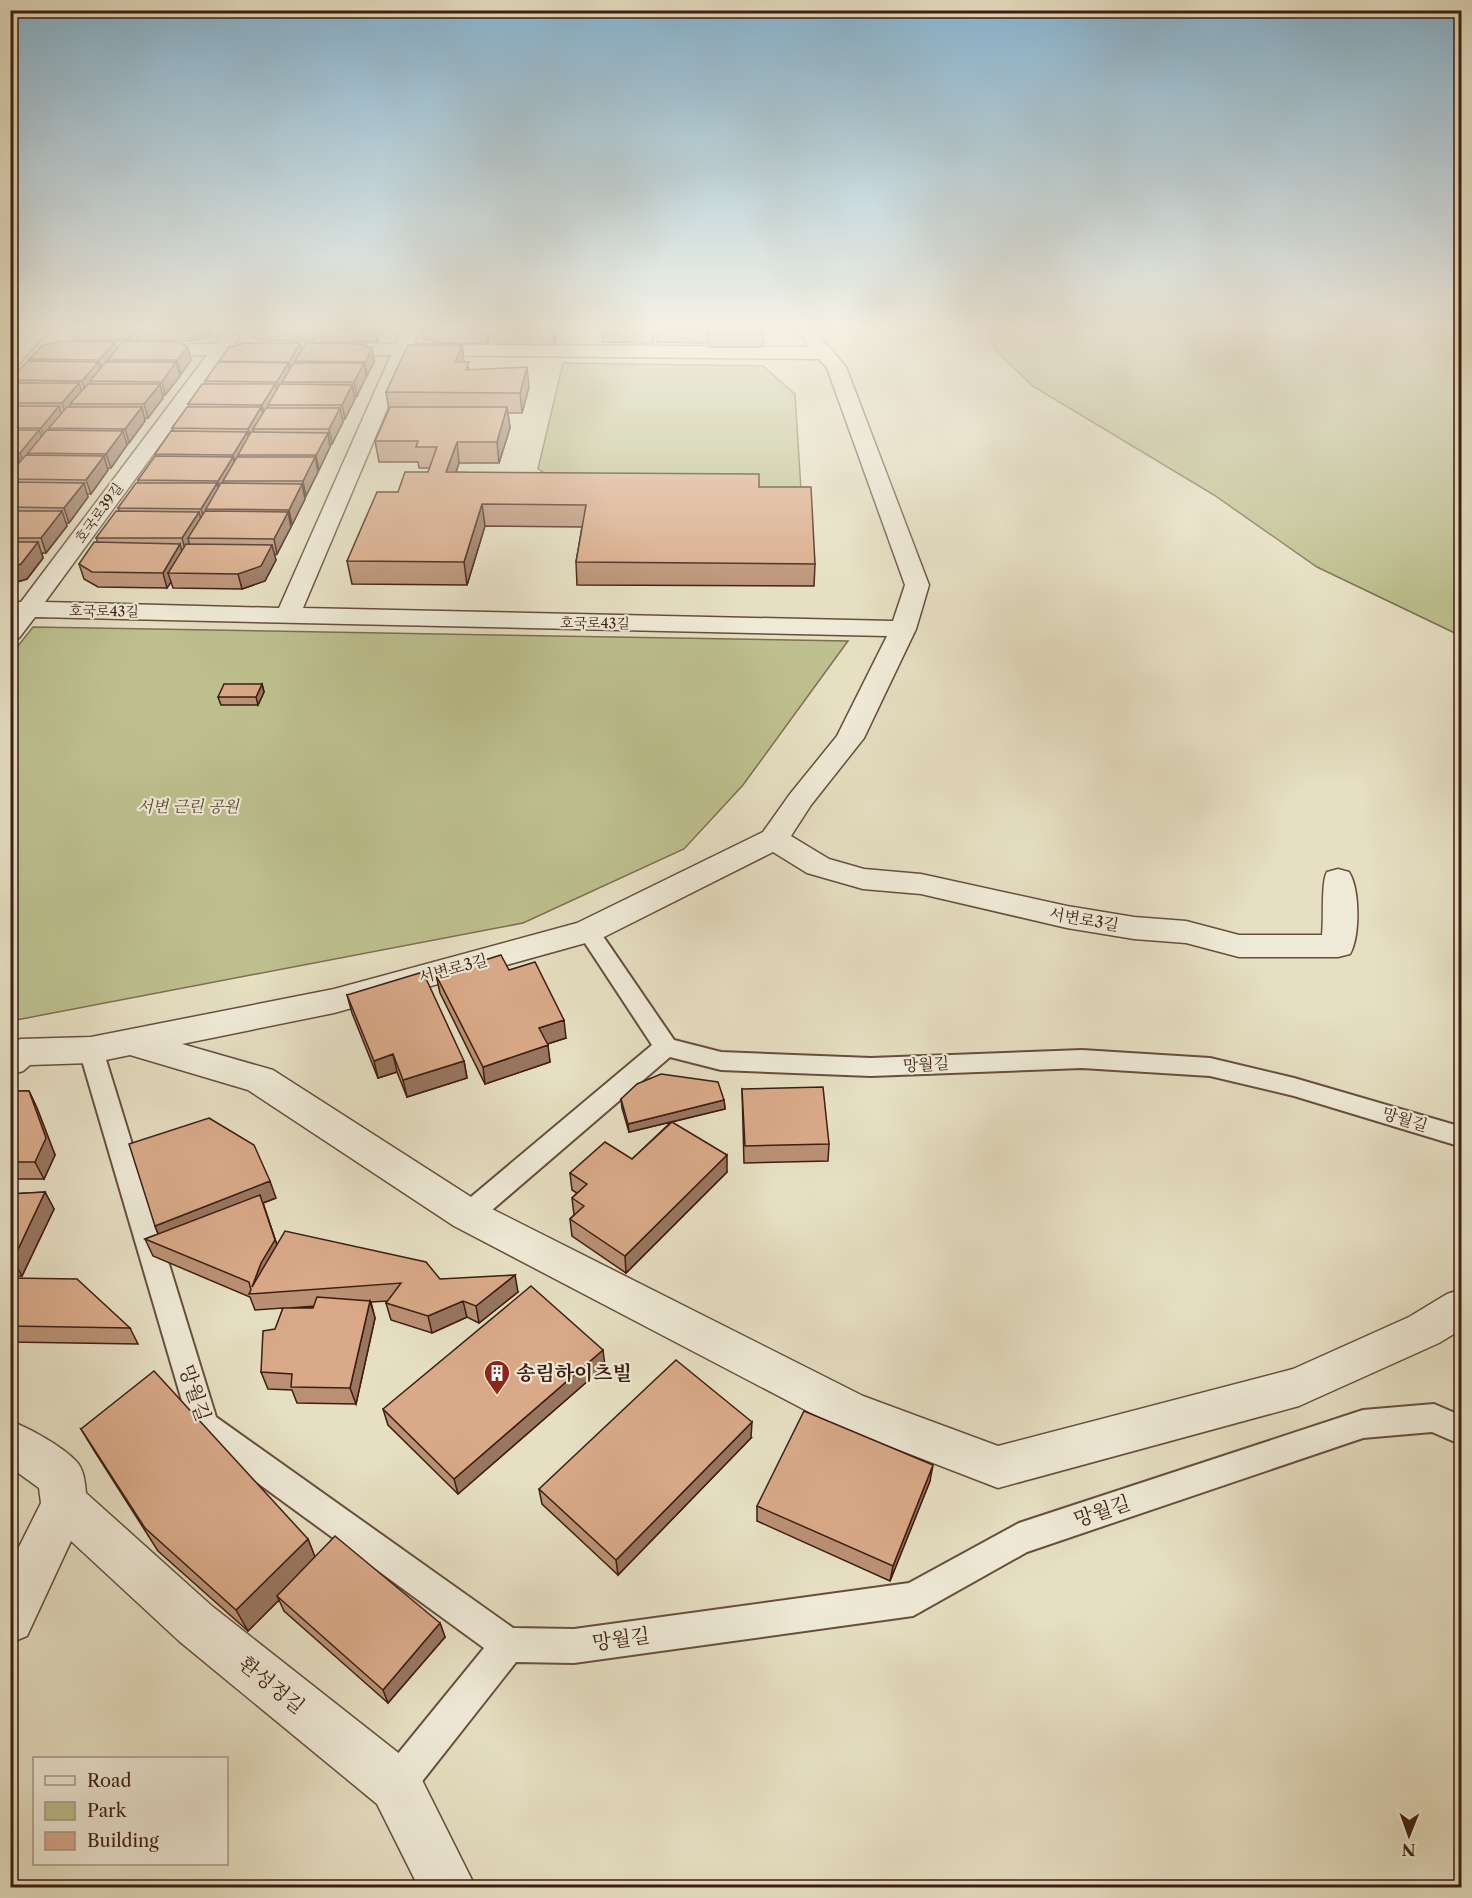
<svg xmlns="http://www.w3.org/2000/svg" width="1472" height="1898" font-family="'Libre Caslon Text','Noto Serif KR',serif">
  <style>
    .green { fill: #bdc08e; stroke: #7d6f50; stroke-width: 1.5 }
    .lines { fill: none; stroke-linecap: round; stroke-linejoin: round }
    .service-casing { stroke: #674e3e; stroke-width: 4 }
    .minor-casing { stroke: #674e3e; stroke-width: 3 }
    .tertiary-casing { stroke: #674e3e; stroke-width: 3 }
    .service { fill: #efead7; fill-rule: evenodd }
    .minor { fill: #efead7; fill-rule: evenodd }
    .tertiary { fill: #efead7; fill-rule: evenodd }
    .wall { fill: #bb9175; stroke: #3d1e12; stroke-width: 1.5; fill-rule: evenodd }
    .shaded-wall { fill: #98765f; stroke: #3d1e12; stroke-width: 1.5 }
    .building { fill: #d9a988; stroke: #3d1e12; stroke-width: 1.5 }
    .labels { text-anchor: middle; dominant-baseline: central; stroke-width: 4.5; stroke-linejoin: round; paint-order: stroke }
    .far-street-label { font-size: 14px; fill: #3d1e12; stroke: #efead7 }
    .park-label { font-size: 16px; font-style: italic; fill: #5d4631; stroke: #efead7 }
    .street-label { font-size: 16px; fill: #3d1e12; stroke: #efead7 }
    .near-poi-label { font-size: 20px; font-weight: bold; fill: #3d1e12; stroke: #efead7; text-anchor: start }
    .near-street-label { font-size: 20px; fill: #3d1e12; stroke: #efead7 }
  </style>
  <rect width="100%" height="100%" fill="#e6dfc2"/>
  <filter id="stains"><feTurbulence type="fractalNoise" baseFrequency=".00333" numOctaves="4"/><feColorMatrix values="0 0 0 0 .2 0 0 0 0 .09 0 0 0 0 .02 0 0 0 .5 -.17"/></filter>
  <radialGradient id="worn" r=".72"><stop offset=".6" stop-color="#630" stop-opacity="0"/><stop offset="1" stop-color="#630" stop-opacity=".3"/></radialGradient>
  <path class="green" d="M986,330H1461V636L1317,567L1214,495L1034,387L997,352Z
    M563,363L763,366L795,394L801,490L570,488L538,469Z
    M33,627L848,641L743,785L684,849L523,923L11,1021L10,656Z"/>
  <g class="lines">
    <g class="service-casing">
      <path id="service" d="M588,924L596,926L674,1040L721,1052L871,1058L1082,1050L1210,1058L1294,1078L1462,1127V1147L1294,1096L1210,1076L1082,1068L871,1076L721,1070L670,1057L477,1223L468,1226L459,1223L455,1215L459,1207L652,1045L577,931L580,926Z
        M91,1041L100,1044L103,1050L216,1417L513,1628L574,1629L909,1583L1019,1523L1363,1410L1434,1404L1462,1416V1445L1432,1432L1363,1438L1027,1552L913,1616L574,1663L516,1662L409,1798L396,1803L383,1798L378,1785L383,1772L484,1648L192,1435L79,1050L82,1044Z"/>
    </g>
    <g class="minor-casing">
      <path id="minor" d="M402,330H420L414,344L810,347L796,330H815L846,367L929,585L916,629L864,738L811,805L791,836L829,859L864,869L921,874L1067,906L1134,917L1186,921L1239,935H1322C1324,920 1321,881 1327,872L1338,869L1349,872C1360,889 1360,937 1350,954L1338,957H1239L1186,943L1134,939L1067,928L921,894L863,889L807,873L773,852L600,939L334,1013L182,1044L273,1070L482,1204L863,1396L998,1446L1293,1369L1409,1317L1447,1294L1462,1289V1329L1439,1343L1299,1406L998,1488L832,1424L454,1226L248,1090L130,1055L91,1063L30,1065L23,1071L10,1075V1042L21,1039L91,1037L334,989L577,923L763,832L790,794L837,736L887,636L35,617L19,638L10,641V602H21L207,355L144,356L135,350L137,346L215,344L223,333L230,331L239,337L234,344L272,343L281,349L272,355H226L45,602L279,608L391,355H327L318,349L327,343L396,344ZM410,355L819,359L827,368L905,585L893,621L303,608Z
        M10,1421C29,1428 62,1446 76,1461C84,1469 85,1483 86,1493L213,1607L415,1766L476,1888H419L377,1804L179,1641L71,1541L27,1636L10,1643V1565L41,1503L39,1488L10,1467Z"/>
    </g>
    <g class="tertiary-casing">
      <path id="tertiary" d="M30,330H49L17,366L10,368V350Z"/>
    </g>
    <use href="#service" class="service"/>
    <use href="#minor" class="minor"/>
    <use href="#tertiary" class="tertiary"/>
  </g>
  <path class="wall" d="M65,330H213L208,337L190,341H138L135,333L129,340H75L67,337Z
    M250,330H383L377,341L322,342L320,331L314,341L261,340L252,337Z
    M422,330H492L487,344L438,343L423,338Z
    M492,330H558L554,345L494,344Z
    M602,330H655L653,343L603,342Z
    M657,330H708L707,343L657,342Z
    M709,330H764L763,347H709Z
    M300,343L302,350L372,348L374,362L367,376H366V377L357,396H354L355,399L345,419H342L343,422L332,444H330V447L319,470H318V472L306,496H305V499L292,525H291V527L277,554H274L276,560L265,581L242,589L173,588L171,582L167,588L98,587L84,579L79,564L98,543L96,538L119,511L118,508L138,483V480L156,456L155,454L173,431L172,428L189,407L188,404L205,384V381L219,362V361Z
    M462,345L464,362L470,370L529,387L522,413H508L510,428L499,463H459L456,472L759,487L815,564L814,586L577,585L576,562L582,527L485,526L467,585L352,584L347,561L398,492L428,472L430,468H419L418,462H379L375,441L389,410L386,392Z
    M117,349L191,360L181,374H179L180,376L165,395H163V398L148,418H145V421L129,443H127V445L111,468H108V470L91,494H87L88,497L69,523H66L67,526L46,553H42L43,558L27,579L10,584V380L30,361L29,359Z
    M262,684L264,692L258,705H221L218,697Z
    M509,970L566,1038L547,1044L550,1062L485,1084L440,993L436,975Z
    M347,995L464,1061L467,1078L407,1097L397,1072L378,1078L352,1013Z
    M742,1089L829,1144L828,1161L744,1163Z
    M10,1091H29L37,1108L55,1155L44,1179H10Z
    M621,1099L724,1100L725,1109L672,1122L727,1172L626,1273L572,1236L570,1219L574,1215L572,1198L577,1193L572,1190L570,1173L632,1159L671,1122L629,1132L622,1108Z
    M45,1192L54,1209L22,1276H10V1194Z
    M276,1198L263,1203L277,1245L440,1279L518,1292L479,1323L467,1317L432,1333L391,1320L386,1303L388,1301L371,1302L375,1318L356,1404L297,1403L292,1390L268,1389L261,1372L283,1308L255,1310L250,1297L153,1256L145,1239L158,1234L155,1226ZM314,1306L313,1308H290Z
    M10,1278L130,1328L138,1344L10,1342Z
    M605,1366L458,1494L388,1425L383,1409Z
    M81,1429L308,1539L315,1557L440,1623L445,1637L388,1703L284,1611L279,1600L248,1631L158,1551L95,1452Z
    M751,1438L618,1575L542,1504L539,1489Z
    M930,1481L890,1581L757,1521V1506Z"/>
  <path class="shaded-wall" d="M126,330H135V333L129,340Z
    M188,330H213L208,337L190,341Z
    M312,330H320L314,341Z
    M375,330H383L377,341Z
    M492,330L487,344L485,331Z
    M553,330H558L554,345L553,332Z
    M652,330H655L653,343Z
    M115,342L118,355L108,360L109,366L103,373L99,360Z
    M300,343L303,357L295,361L296,368L292,375L289,362Z
    M462,345L464,365L455,362Z
    M188,347L191,360L181,374L177,360Z
    M372,348L374,362L367,376L365,362Z
    M98,362L102,375L90,381L92,387L86,394L82,381Z
    M176,362L180,376L165,395L162,382Z
    M288,363L291,376L282,382L284,389L279,396L277,382Z
    M364,363L366,377L357,396L354,382Z
    M527,367L529,387L522,413L520,393Z
    M79,383L83,397L70,404L72,410L66,417L62,403Z
    M160,384L163,398L148,418L144,404Z
    M275,384L278,398L268,405L270,411L265,419L262,405Z
    M352,385L355,399L345,419L342,405Z
    M59,406L63,420L49,428L52,435L46,442L41,428Z
    M142,407L145,421L129,443L125,429Z
    M261,407L265,422L253,429L255,437L251,443L248,429Z
    M507,407L510,428L499,463L497,442Z
    M340,408L343,422L332,444L329,429Z
    M39,430L44,444L28,453L31,460L25,467L20,453Z
    M123,431L127,445L111,468L106,454Z
    M247,432L251,446L238,455L240,464L237,469L233,455Z
    M328,433L330,447L319,470L316,455Z
    M457,442L459,463L449,493L446,472Z
    M18,455L23,469L10,479V464Z
    M104,456L108,470L91,494L86,480Z
    M233,457L236,471L223,481L225,490L222,496L218,481Z
    M315,457L318,472L306,496L303,481Z
    M84,483L88,497L69,523L64,508Z
    M217,483L220,498L206,509L208,518L205,524L201,509Z
    M302,484L305,499L292,525L289,510Z
    M482,504L485,526L467,585L464,562Z
    M62,511L67,526L46,553L41,538Z
    M199,512L203,526L188,538L190,547L186,554L182,538Z
    M288,512L291,527L277,554L274,539Z
    M38,542L43,558L27,579L10,584V567Z
    M180,544L184,559L168,573L171,582L167,588L163,573Z
    M272,545L276,560L265,581L242,589L238,574Z
    M262,684L264,692L258,705L256,697Z
    M564,1020L566,1038L541,1046L539,1028Z
    M548,1045L550,1062L485,1084L483,1067Z
    M393,1054L397,1072L378,1078L374,1061Z
    M464,1061L467,1078L407,1097L403,1080Z
    M29,1091L37,1108L55,1155L44,1179L35,1162Z
    M724,1100L725,1109L629,1132L628,1124Z
    M727,1155V1172L626,1273L625,1256Z
    M270,1181L276,1198L263,1203L281,1257L252,1287L261,1263L162,1243L155,1226Z
    M45,1192L54,1209L22,1276L13,1260Z
    M515,1275L518,1292L479,1323L476,1306Z
    M370,1301L375,1318L356,1404L350,1388Z
    M463,1301L467,1317L432,1333L428,1316Z
    M603,1350L605,1366L458,1494L454,1479Z
    M752,1422L751,1438L618,1575L616,1560Z
    M933,1465L930,1481L890,1581L893,1566Z
    M308,1539L317,1562L277,1596L279,1600L248,1631L236,1610Z
    M440,1623L445,1637L388,1703L383,1690Z"/>
  <path class="building" d="M492,330H553V332Z
    M709,330H763V334L708,333Z
    M61,341L115,342L99,360L29,359L42,346Z
    M123,341L177,342L188,347L177,360H108Z
    M246,343H300L289,362L219,361L229,347Z
    M306,343L360,344L372,348L365,362L295,361Z
    M408,345H462L455,362H469L466,370L527,367L520,393L386,392Z
    M28,361L98,362L82,381L10,380Z
    M106,362H176L162,382L90,381Z
    M218,362L288,363L277,382L205,381Z
    M294,363H364L354,382H282Z
    M10,383H79L62,403H10Z
    M88,384H160L144,404H70Z
    M202,384H275L262,405L188,404Z
    M280,384L352,385L342,405H268Z
    M10,406H59L41,428H10Z
    M67,407H142L125,429L49,428Z
    M187,407H261L248,429L172,428Z
    M390,407H507L497,442H457L446,472L759,474V487H811L815,564L576,562L586,505L482,504L464,562L347,561L377,492H398L405,472H428L437,447H416L418,441H375Z
    M266,408H340L329,429H253Z
    M10,430H39L20,453H10Z
    M47,430L123,431L106,454L28,453Z
    M171,431L247,432L233,455L155,454Z
    M251,432L328,433L316,455H238Z
    M10,455H18L10,464Z
    M26,455L104,456L86,480L10,479V473Z
    M155,456L233,457L218,481L138,480Z
    M237,457H315L303,481H223Z
    M10,482L84,483L64,508L10,507Z
    M136,483H217L201,509L118,508Z
    M221,483L302,484L289,510L206,509Z
    M10,511H62L41,538H10Z
    M116,511L199,512L182,538H96Z
    M205,511L288,512L274,539L188,538Z
    M10,542H38L21,564L10,567Z
    M94,542L180,544L163,573L92,572L79,564Z
    M186,544L272,545L261,566L238,574L168,573Z
    M224,684H262L256,697H218Z
    M501,955L509,970L535,962L564,1020L539,1028L548,1045L483,1067L436,975Z
    M423,972L464,1061L403,1080L393,1054L374,1061L347,995Z
    M661,1074L718,1082L724,1100L628,1124L621,1099L637,1084Z
    M823,1087L829,1144L745,1146L742,1089Z
    M10,1091H29L46,1138L35,1162H10Z
    M209,1118L254,1145L270,1181L155,1226L129,1144Z
    M672,1122L727,1155L625,1256L570,1219L584,1206L572,1198L587,1184L570,1173L605,1142L632,1159Z
    M45,1192L13,1260H10V1194Z
    M260,1195L275,1240L261,1263L252,1287L285,1231L426,1262L440,1279L515,1275L476,1306L463,1301L428,1316L386,1303L401,1283L249,1294L251,1290L249,1282L145,1239Z
    M10,1278L77,1279L130,1328L10,1326Z
    M531,1286L603,1350L454,1479L383,1409Z
    M317,1297L370,1301L350,1388L291,1387L292,1374L261,1372L263,1331L275,1329L283,1308H313Z
    M676,1360L752,1422L616,1560L539,1489Z
    M154,1371L308,1539L236,1610L145,1528L81,1429Z
    M804,1411L933,1465L893,1566L757,1506Z
    M335,1536L440,1623L383,1690L277,1596Z"/>
  <linearGradient id="sky" x2="0" y2="1"><stop stop-color="#87b7d5"/><stop offset="0.55" stop-color="#f4f1e4"/><stop offset="1" stop-color="#f4f1e4" stop-opacity="0"/></linearGradient>
  <rect width="1472" height="596" fill="url(#sky)"/>
  <defs>
    <g id="building-pin" transform="scale(1.35)"><path d="M0 17L-7.5 6A9.5 9.5 0 1 1 7.5 6Z" fill="#8f2418" stroke="#efead7"/><path d="M-4-6H4V6H1V3H-1V6H-4ZM-2.5-4.3h1.7v1.8h-1.7ZM.8-4.3h1.7v1.8H.8ZM-2.5-1h1.7V.8h-1.7ZM.8-1h1.7V.8H.8Z" fill="#fff"/></g>
  </defs>
  <g fill-rule="evenodd">
    <use href="#building-pin" x="497" y="1373"/>
  </g>
  <g class="labels">
    <g class="far-street-label">
      <text transform="translate(99 513) rotate(-54)">호국로39길</text>
      <text transform="translate(104 611) rotate(1)">호국로43길</text>
      <text transform="translate(595 623) rotate(1)">호국로43길</text>
    </g>
    <g class="park-label">
      <text x="188" y="806">서변 근린 공원</text>
    </g>
    <g class="street-label">
      <text transform="translate(1084 919) rotate(10)">서변로3길</text>
      <text transform="translate(453 968) rotate(-15)">서변로3길</text>
      <text transform="translate(926 1064) rotate(-3)">망월길</text>
      <text transform="translate(1405 1119) rotate(17)">망월길</text>
    </g>
    <g class="near-poi-label">
      <text x="516" y="1373">송림하이츠빌</text>
    </g>
    <g class="near-street-label">
      <text transform="translate(195 1393) rotate(71)">망월길</text>
      <text transform="translate(1102 1511) rotate(-19)">망월길</text>
      <text transform="translate(621 1639) rotate(-8)">망월길</text>
      <text transform="translate(272 1685) rotate(39)">환성정길</text>
    </g>
  </g>
  <rect width="1472" height="1898" fill="none" stroke="#e6dfc2" stroke-width="36"/>
  <rect x="12" y="12" width="1448" height="1874" fill="none" stroke="#3d1e12" stroke-width="3"/>
  <rect x="18" y="18" width="1436" height="1862" fill="none" stroke="#3d1e12" stroke-width="1.5"/>
  <rect x="33" y="1757" width="195" height="108" fill="#efead7" stroke="#a89888" stroke-width="1.5"/>
  <rect x="45" y="1776" width="30" height="9" fill="#efead7" stroke="#a89888" stroke-width="1.5"/>
  <text x="87" y="1787" font-size="18" fill="#3d1e12">Road</text>
  <rect x="45" y="1802" width="30" height="18" fill="#bdc08e" stroke="#a89888" stroke-width="1.5"/>
  <text x="87" y="1817" font-size="18" fill="#3d1e12">Park</text>
  <rect x="45" y="1832" width="30" height="18" fill="#d9a988" stroke="#a89888" stroke-width="1.5"/>
  <text x="87" y="1847" font-size="18" fill="#3d1e12">Building</text>
  <g transform="translate(1409 1835) rotate(181)" stroke="#efead7" stroke-width="4.5" paint-order="stroke">
  <path d="M0-4.5L10 22L0 15L-10 22Z" fill="#3d1e12"/>
  <text y="-9" font-size="16" font-weight="bold" text-anchor="middle" fill="#3d1e12">N</text>
  </g>
  <rect width="100%" height="100%" filter="url(#stains)"/>
  <rect width="100%" height="100%" fill="url(#worn)"/>
</svg>
